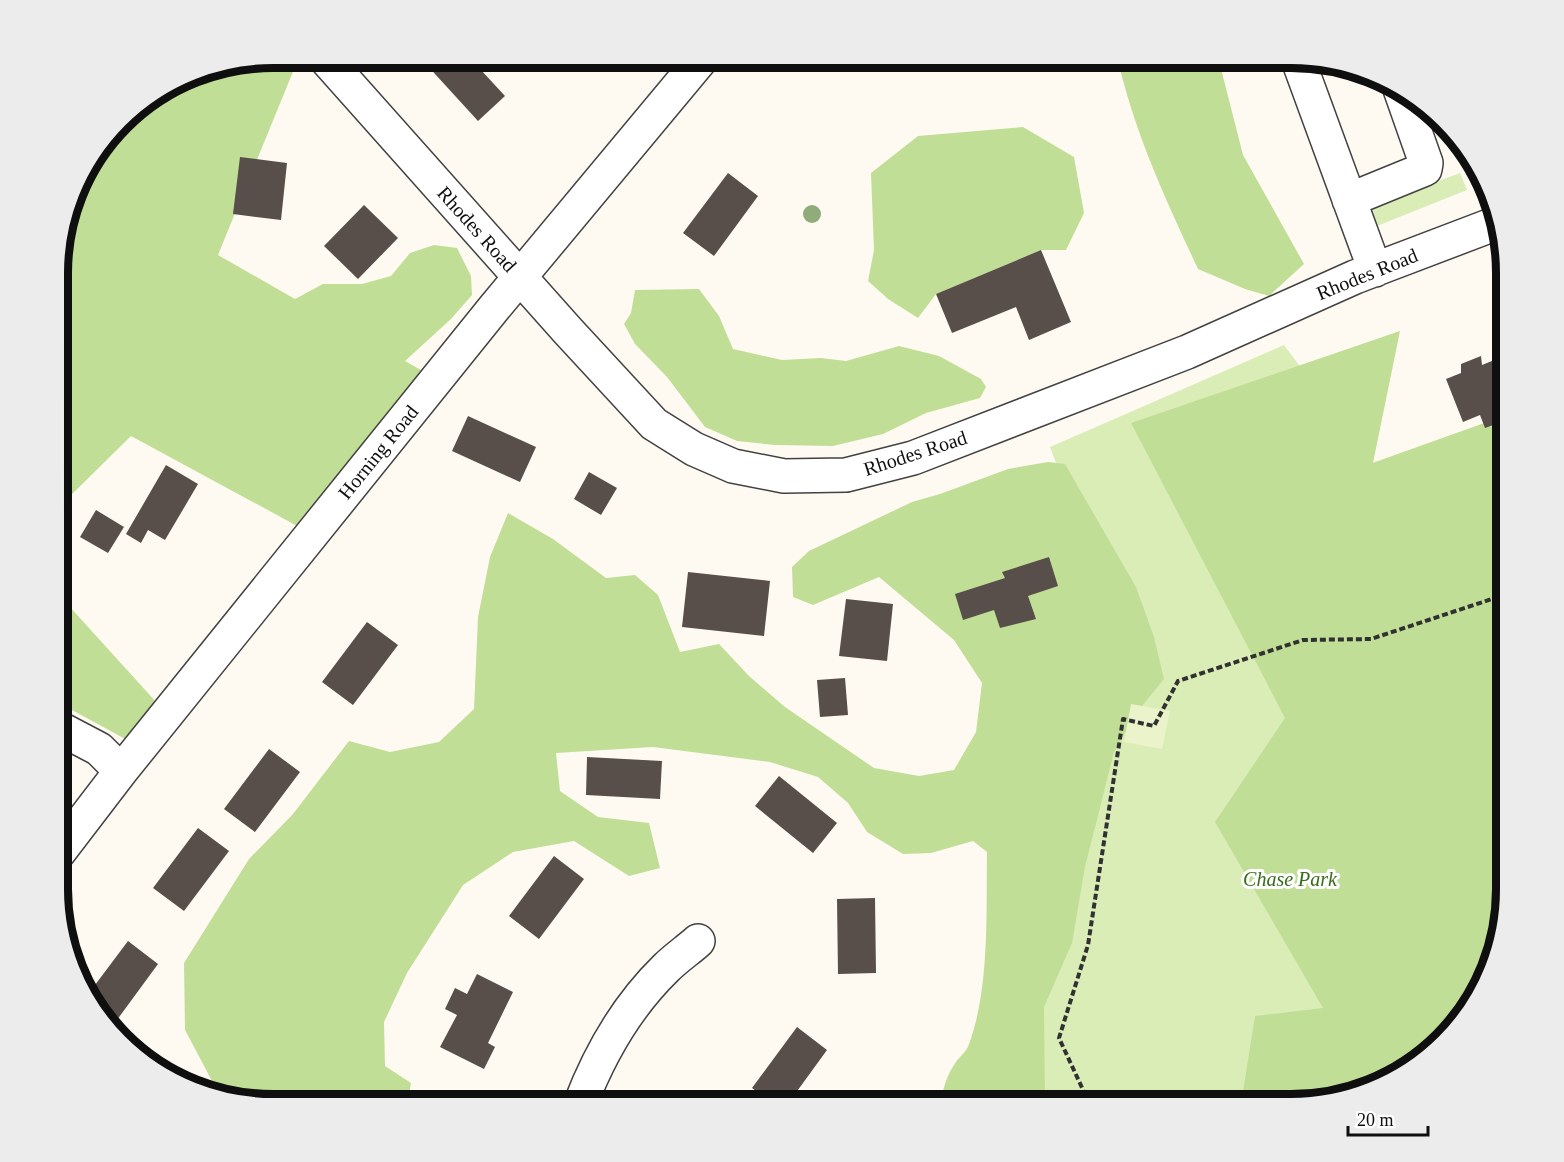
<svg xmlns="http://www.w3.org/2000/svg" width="1564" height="1162" font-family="Georgia,serif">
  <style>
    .green { fill: #daedb7 }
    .forest { fill: #c1de96 }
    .pitch { fill: #ebf3ca }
    .building { fill: #584e4a }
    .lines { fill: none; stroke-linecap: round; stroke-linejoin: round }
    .minor-casing { stroke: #424242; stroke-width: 36 }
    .path { stroke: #313131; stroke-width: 4; stroke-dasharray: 6 3; stroke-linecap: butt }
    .minor { stroke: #fff; stroke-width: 33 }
    .tree { fill: #91ac7b }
    .labels { text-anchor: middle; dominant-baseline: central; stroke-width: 6; stroke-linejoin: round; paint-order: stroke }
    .street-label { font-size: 20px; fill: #0f0f0f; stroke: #fff }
    .park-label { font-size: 20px; font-style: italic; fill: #376c1a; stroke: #fff }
    .rim { fill: none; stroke: #0f0f0f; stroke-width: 8 }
  </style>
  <rect width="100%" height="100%" fill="#fffaf1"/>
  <path class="green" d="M1460,173L1467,190L1372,228L1365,208Z
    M1284,345L1372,463L1507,415V903L1491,971L1462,1021L1386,1083L1291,1105H1018L1032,1070L1117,629L1050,447Z"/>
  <path class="forest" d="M273,57H299L218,255L295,299L323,284H362L391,276L410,253L434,245L457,248L471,276L472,295L451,319L405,361L437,379L312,534L131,436L59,507V245L79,177L130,111L191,73Z
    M1117,57H1218L1243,155L1304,264L1269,296L1245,289L1198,269C1165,198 1135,134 1117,57Z
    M1023,127L1074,157L1084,213L1066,250H1041L936,294L918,318L888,299L868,281L874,250L871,173L918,136Z
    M699,289L719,316L733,349L782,360L821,358L846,361L899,346L939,356L981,379L986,387L980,398L926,413L883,434L833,446L775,445L737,441L705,427L667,377L635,344L624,324L631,313L635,290Z
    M1400,331L1373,463L1507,415V903L1491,971L1462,1021L1386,1083L1291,1105H1229L1242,1098L1255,1016L1323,1008L1215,822L1285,718L1131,423Z
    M1048,462L1065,464L1136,587L1154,637L1164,679L1137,712L1114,752L1085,867L1072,943L1044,1007L1045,1101L1048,1105H941C942,1090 947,1074 956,1062C960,1056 967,1051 969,1044C990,987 986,912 987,852L973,841L931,853L903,854L867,832L848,803L818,777L770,762L653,747L556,753L560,791L598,817L649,823L660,868L629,876L574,841L513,852L463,885L407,973L384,1022L385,1066L411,1083L407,1105H259L220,1096L185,1030L184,963L249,859L293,814L349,741L390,752L439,742L474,709L478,617L490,557L508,513L553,539L606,578L635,575L658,595L680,652L719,644L749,676L785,707L874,768L919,776L954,770L976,732L982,683L954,640L879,577L813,605L793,597L792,567L809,551L912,502L940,494L1008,469Z
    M59,595L167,714L140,747L59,703Z"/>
  <path class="pitch" d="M1131,704L1170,711L1162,749L1124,742Z"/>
  <path class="building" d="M429,57H469L505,96L478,121L425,63Z
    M240,157L287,163L281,220L233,214Z
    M728,173L758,196L714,256L683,233Z
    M364,205L398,238L358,279L324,246Z
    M1041,250L1071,322L1029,340L1016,307L952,333L936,294Z
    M1507,355V420L1485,428L1480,415L1463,422L1446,379L1461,373V364L1481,356L1482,365Z
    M468,416L536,447L520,482L452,451Z
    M166,465L198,484L165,540L148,530L141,543L126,534Z
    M589,472L617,488L601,515L574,499Z
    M96,510L124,527L108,553L80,537Z
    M1049,557L1058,586L1028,596L1036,619L1000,628L994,610L963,620L955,594L1005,578L1002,572Z
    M688,572L770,581L764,636L682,627Z
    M846,599L893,604L887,661L839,656Z
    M367,622L398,645L353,705L322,682Z
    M845,678L848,715L820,717L817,680Z
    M269,749L300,772L255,832L224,809Z
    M587,757L662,761L660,799L586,795Z
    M779,776L837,823L813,853L755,806Z
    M198,828L229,851L184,911L153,888Z
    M554,856L584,879L539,939L509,916Z
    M875,898L876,973L838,974L837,899Z
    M128,941L158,964L114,1024L102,1016L86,997Z
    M477,974L513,992L488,1043L495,1047L484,1069L440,1047L457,1015L445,1009L455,988L467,994Z
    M797,1027L827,1050L787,1105H775L752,1088Z"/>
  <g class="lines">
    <g class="minor-casing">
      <path id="minor" d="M324,57L568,331L654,424L694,449L733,466L784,476L846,475L913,458L1187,352L1355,277L1497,223
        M1297,57L1375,270
        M1349,200L1425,169L1426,163L1400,89
        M59,728L99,749L121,771
        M59,852L121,771L494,308L703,57
        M580,1105C599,1055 628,1005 666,968C676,958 688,950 698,941"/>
    </g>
    <path class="path" d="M1082,1105L1084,1092L1059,1038L1088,945L1123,719L1154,726L1178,681L1303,640L1371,639L1507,594"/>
    <use href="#minor" class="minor"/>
  </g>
  <circle class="tree" cx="812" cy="214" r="9"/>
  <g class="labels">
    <g class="street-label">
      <text transform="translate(477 229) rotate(48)">Rhodes Road</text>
      <text transform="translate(1367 274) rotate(-22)">Rhodes Road</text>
      <text transform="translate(378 452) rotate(-51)">Horning Road</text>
      <text transform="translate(915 453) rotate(-18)">Rhodes Road</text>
    </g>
    <g class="park-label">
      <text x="1290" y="879">Chase Park</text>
    </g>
  </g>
  <path d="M0 0H1564V1162H0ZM273 68H1291A205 205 0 0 1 1496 273V889A205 205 0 0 1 1291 1094H273A205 205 0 0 1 68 889V273A205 205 0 0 1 273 68Z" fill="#ececec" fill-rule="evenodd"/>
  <path class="rim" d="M273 68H1291A205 205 0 0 1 1496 273V889A205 205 0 0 1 1291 1094H273A205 205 0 0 1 68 889V273A205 205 0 0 1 273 68Z"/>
  <path d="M1348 1126v9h80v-9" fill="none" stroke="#0f0f0f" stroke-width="3"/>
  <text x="1357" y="1126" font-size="18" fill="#0f0f0f" stroke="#ffffff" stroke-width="4.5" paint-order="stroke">20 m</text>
</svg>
